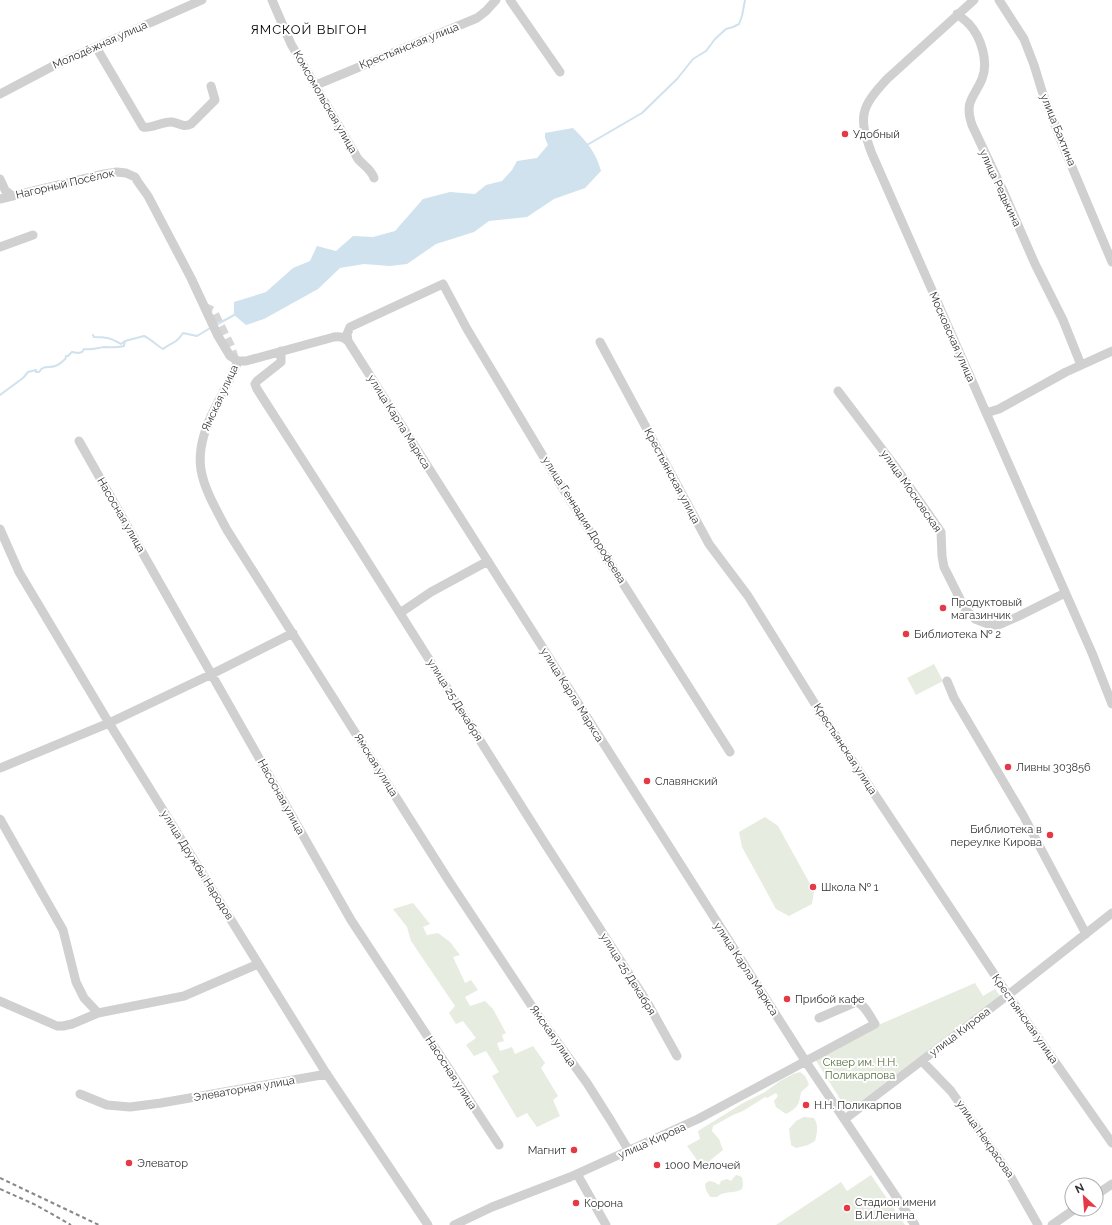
<svg xmlns="http://www.w3.org/2000/svg" width="1112" height="1225" font-family="Raleway,sans-serif">
  <style>
    .green { fill: #e6ecdf }
    .water { fill: #cfe2ee }
    .lines { fill: none; stroke-linecap: round; stroke-linejoin: round }
    .stream { stroke: #cfe2ee; stroke-width: 2 }
    .minor-tunnel { stroke: #d6d6d6; stroke-width: 9; stroke-dasharray: 9 4.5; stroke-linecap: butt }
    .minor { stroke: #d0d0d0; stroke-width: 9 }
    .rail { stroke: #888; stroke-width: 2; stroke-dasharray: 4 3; stroke-linecap: butt }
    .poi-dot { fill: #e63946; stroke: #fff; stroke-width: 1.5 }
    .labels { text-anchor: middle; dominant-baseline: central; stroke-width: 4; stroke-linejoin: round; paint-order: stroke }
    .street-label { font-size: 11px; fill: #333; stroke: #fff }
    .poi-label { font-size: 11px; fill: #333; stroke: #fff; text-anchor: start }
    .park-label { font-size: 11px; fill: #56703f; stroke: #fff }
    .quarter-label { font-size: 13px; letter-spacing: 1px; fill: #000; stroke: #fff }
  </style>
  <rect width="100%" height="100%" fill="#fff"/>
  <path class="green" d="M934,664L943,681L916,695L907,678Z
    M765,817L778,826L814,891L812,904L789,916L776,909L742,847L739,832Z
    M413,903L430,924L423,927L427,935L438,933L450,942L460,955L453,957L465,983L471,980L478,990L465,997L470,1006L485,1001L493,1009L506,1033L502,1035L504,1041L497,1043L500,1051L512,1047L515,1054L533,1046L545,1063L541,1068L558,1096L553,1100L560,1116L537,1127L527,1113L517,1118L492,1076L499,1072L486,1051L474,1056L466,1045L476,1038L463,1021L456,1024L449,1013L455,1006L411,941L407,927L393,909Z
    M975,983L983,996L995,989L1000,996L849,1110L845,1107L815,1059L876,1026Z
    M800,1072L805,1076L809,1084L807,1087L801,1092C799,1106 797,1108 786,1114L776,1107L774,1101L778,1096L776,1093L767,1098L765,1097L743,1111L733,1115L713,1126L712,1131L719,1139L723,1150L702,1167L687,1146L700,1139L698,1131L743,1103L765,1092L780,1081L793,1074Z
    M804,1117L814,1118C819,1126 817,1133 815,1141L808,1145L796,1148L791,1145L789,1129L796,1121Z
    M736,1175L742,1177L743,1184L742,1189C735,1194 724,1190 717,1197H710L706,1190L705,1184L709,1181L714,1182L719,1185L721,1181L727,1179L731,1181Z
    M871,1175L905,1225H776L841,1182L847,1191Z"/>
  <path class="water" d="M573,128C586,141 596,152 601,171L585,188L554,199L527,217L489,221L474,232L436,244L407,264L390,266L364,264L340,268L318,289L264,319L246,325L234,315V302L266,292L293,268L310,261L317,246L336,251L353,236L373,237L395,231L423,199L450,192L475,194L486,185L502,181L512,170L517,161L537,158L548,145L545,138V133Z"/>
  <g class="lines">
    <path class="stream" d="M587,145L642,113L677,79L693,59L706,51L715,39L726,29L733,27L739,24L742,16L745,0
      M216,325L236,314
      M93,335L94,337C106,337 111,338 121,344L125,341
      M0,395L23,378L28,372L36,370V372H39C45,362 52,372 63,361C66,358 65,361 66,356H68L72,352L78,353L82,352L84,349C91,350 97,348 104,347C111,347 117,348 124,346L125,341L144,336C151,339 156,345 163,349C172,342 176,344 183,333L197,336L212,327"/>
    <path class="minor-tunnel" d="M204,307L213,311L231,347L234,358"/>
    <path class="minor" d="M272,0L291,44L358,159C364,166 371,169 374,178
      M510,0L560,72
      M974,0L887,79C860,108 858,117 872,154L1092,653L1112,704
      M999,0L1024,39L1034,65L1042,91L1061,141L1112,262
      M957,14C961,17 965,20 969,24C981,37 989,62 982,79C974,98 964,101 972,125L1004,193L1035,264L1063,320L1081,365
      M96,47L143,127C152,129 162,121 172,122C179,123 183,128 191,124L215,100L211,86
      M316,85L477,18L486,11L496,0
      M0,94L55,65L202,0
      M0,179L5,190L12,196
      M0,199L104,174L117,172L126,173L135,177L138,182L148,196L191,278L218,336L230,356L238,361H246L334,337C340,336 343,337 348,341L806,1062L915,1225
      M0,247L33,235
      M348,341L347,334L350,327L443,284L467,329L558,481L730,752
      M600,342L709,544L748,596L820,712L1008,995L1112,1143
      M281,351V362L257,381L255,384L257,389L357,545L544,842L647,1002L677,1056
      M238,361C231,379 222,393 214,410C188,462 202,483 227,530L449,881L537,1014L587,1083L611,1121L629,1151
      M838,391L897,469L941,532L942,556L944,567L965,609L975,619L988,624L995,625L1001,624L1019,616L1065,593
      M986,413L999,409L1066,372L1112,351
      M79,441L351,920L499,1145
      M0,529L19,572L109,723L326,1073L428,1225
      M400,613L431,592L488,561
      M947,681L954,698L1023,815L1086,934
      M0,768L109,723L212,674L293,633
      M0,819L63,930L76,982L84,998L98,1013
      M0,1001L57,1026H63L72,1024L98,1013L184,996L258,964
      M922,1061L951,1091L1008,1172L1038,1225
      M80,1094L107,1105L130,1107L161,1103L327,1074
      M845,1119L1008,995L1112,913
      M577,1174L606,1225
      M1096,1195L1112,1184
      M454,1225L492,1207L570,1177L698,1119L875,1024C870,1017 865,1004 856,1002L819,1018
      M1052,1225L1075,1209"/>
    <path class="rail" d="M0,1178L99,1225
      M0,1189L36,1205L71,1225"/>
  </g>
  <g class="poi-dot">
    <circle cx="845" cy="134" r="4"/>
    <circle cx="943" cy="608" r="4"/>
    <circle cx="906" cy="634" r="4"/>
    <circle cx="1008" cy="767" r="4"/>
    <circle cx="647" cy="781" r="4"/>
    <circle cx="1050" cy="835" r="4"/>
    <circle cx="813" cy="887" r="4"/>
    <circle cx="787" cy="999" r="4"/>
    <circle cx="806" cy="1105" r="4"/>
    <circle cx="574" cy="1150" r="4"/>
    <circle cx="129" cy="1163" r="4"/>
    <circle cx="657" cy="1165" r="4"/>
    <circle cx="576" cy="1203" r="4"/>
    <circle cx="847" cy="1208" r="4"/>
  </g>
  <g class="labels">
    <g class="street-label">
      <text transform="translate(100 45) rotate(-24)">Молодёжная улица</text>
      <text transform="translate(409 46) rotate(-22)">Крестьянская улица</text>
      <text transform="translate(325 102) rotate(60)">Комсомольская улица</text>
      <text transform="translate(1058 130) rotate(68)">улица Бахтина</text>
      <text transform="translate(65 184) rotate(-13)">Нагорный Посёлок</text>
      <text transform="translate(1000 188) rotate(65)">улица Редькина</text>
      <text transform="translate(952 337) rotate(66)">Московская улица</text>
      <text transform="translate(220 398) rotate(-65)">Ямская улица</text>
      <text transform="translate(399 422) rotate(58)">улица Карла Маркса</text>
      <text transform="translate(672 476) rotate(62)">Крестьянская улица</text>
      <text transform="translate(911 491) rotate(55)">улица Московская</text>
      <text transform="translate(121 515) rotate(60)">Насосная улица</text>
      <text transform="translate(584 520) rotate(58)">улица Геннадия Дорофеева</text>
      <text transform="translate(572 695) rotate(58)">улица Карла Маркса</text>
      <text transform="translate(455 700) rotate(58)">улица 25 Декабря</text>
      <text transform="translate(845 749) rotate(57)">Крестьянская улица</text>
      <text transform="translate(376 765) rotate(58)">Ямская улица</text>
      <text transform="translate(281 797) rotate(61)">Насосная улица</text>
      <text transform="translate(197 865) rotate(58)">улица Дружбы Народов</text>
      <text transform="translate(746 969) rotate(57)">улица Карла Маркса</text>
      <text transform="translate(628 974) rotate(58)">улица 25 Декабря</text>
      <text transform="translate(1025 1019) rotate(55)">Крестьянская улица</text>
      <text transform="translate(960 1032) rotate(-37)">улица Кирова</text>
      <text transform="translate(553 1036) rotate(55)">Ямская улица</text>
      <text transform="translate(451 1073) rotate(57)">Насосная улица</text>
      <text transform="translate(244 1089) rotate(-10)">Элеваторная улица</text>
      <text transform="translate(985 1139) rotate(55)">улица Некрасова</text>
      <text transform="translate(652 1141) rotate(-24)">улица Кирова</text>
    </g>
    <g class="poi-label">
      <text x="853" y="134">Удобный</text>
      <text x="951" y="602">Продуктовый<tspan x="951" dy="13">магазинчик</tspan></text>
      <text x="914" y="634">Библиотека № 2</text>
      <text x="1016" y="767">Ливны 303856</text>
      <text x="655" y="781">Славянский</text>
      <text x="1042" y="829" text-anchor="end">Библиотека в<tspan x="1042" dy="13">переулке Кирова</tspan></text>
      <text x="821" y="887">Школа № 1</text>
      <text x="795" y="999">Прибой кафе</text>
      <text x="814" y="1105">Н.Н. Поликарпов</text>
      <text x="566" y="1150" text-anchor="end">Магнит</text>
      <text x="137" y="1163">Элеватор</text>
      <text x="665" y="1165">1000 Мелочей</text>
      <text x="855" y="1202">Стадион имени<tspan x="855" dy="13">В.И.Ленина</tspan></text>
      <text x="584" y="1203">Корона</text>
    </g>
    <g class="park-label">
      <text x="860" y="1062">Сквер им. Н.Н.<tspan x="860" dy="13">Поликарпова</tspan></text>
    </g>
    <g class="quarter-label">
      <text x="309" y="29">ЯМСКОЙ ВЫГОН</text>
    </g>
  </g>
  <g transform="translate(1084 1197) rotate(334)"><circle r="19" fill="#ffffff" stroke="#adadad"/>
  <path d="M0-3L7 15L0 10L-7 15Z" fill="#e63946"/>
  <text y="-6" font-size="11" font-weight="bold" text-anchor="middle" fill="#333333">N</text>
  </g>
</svg>
